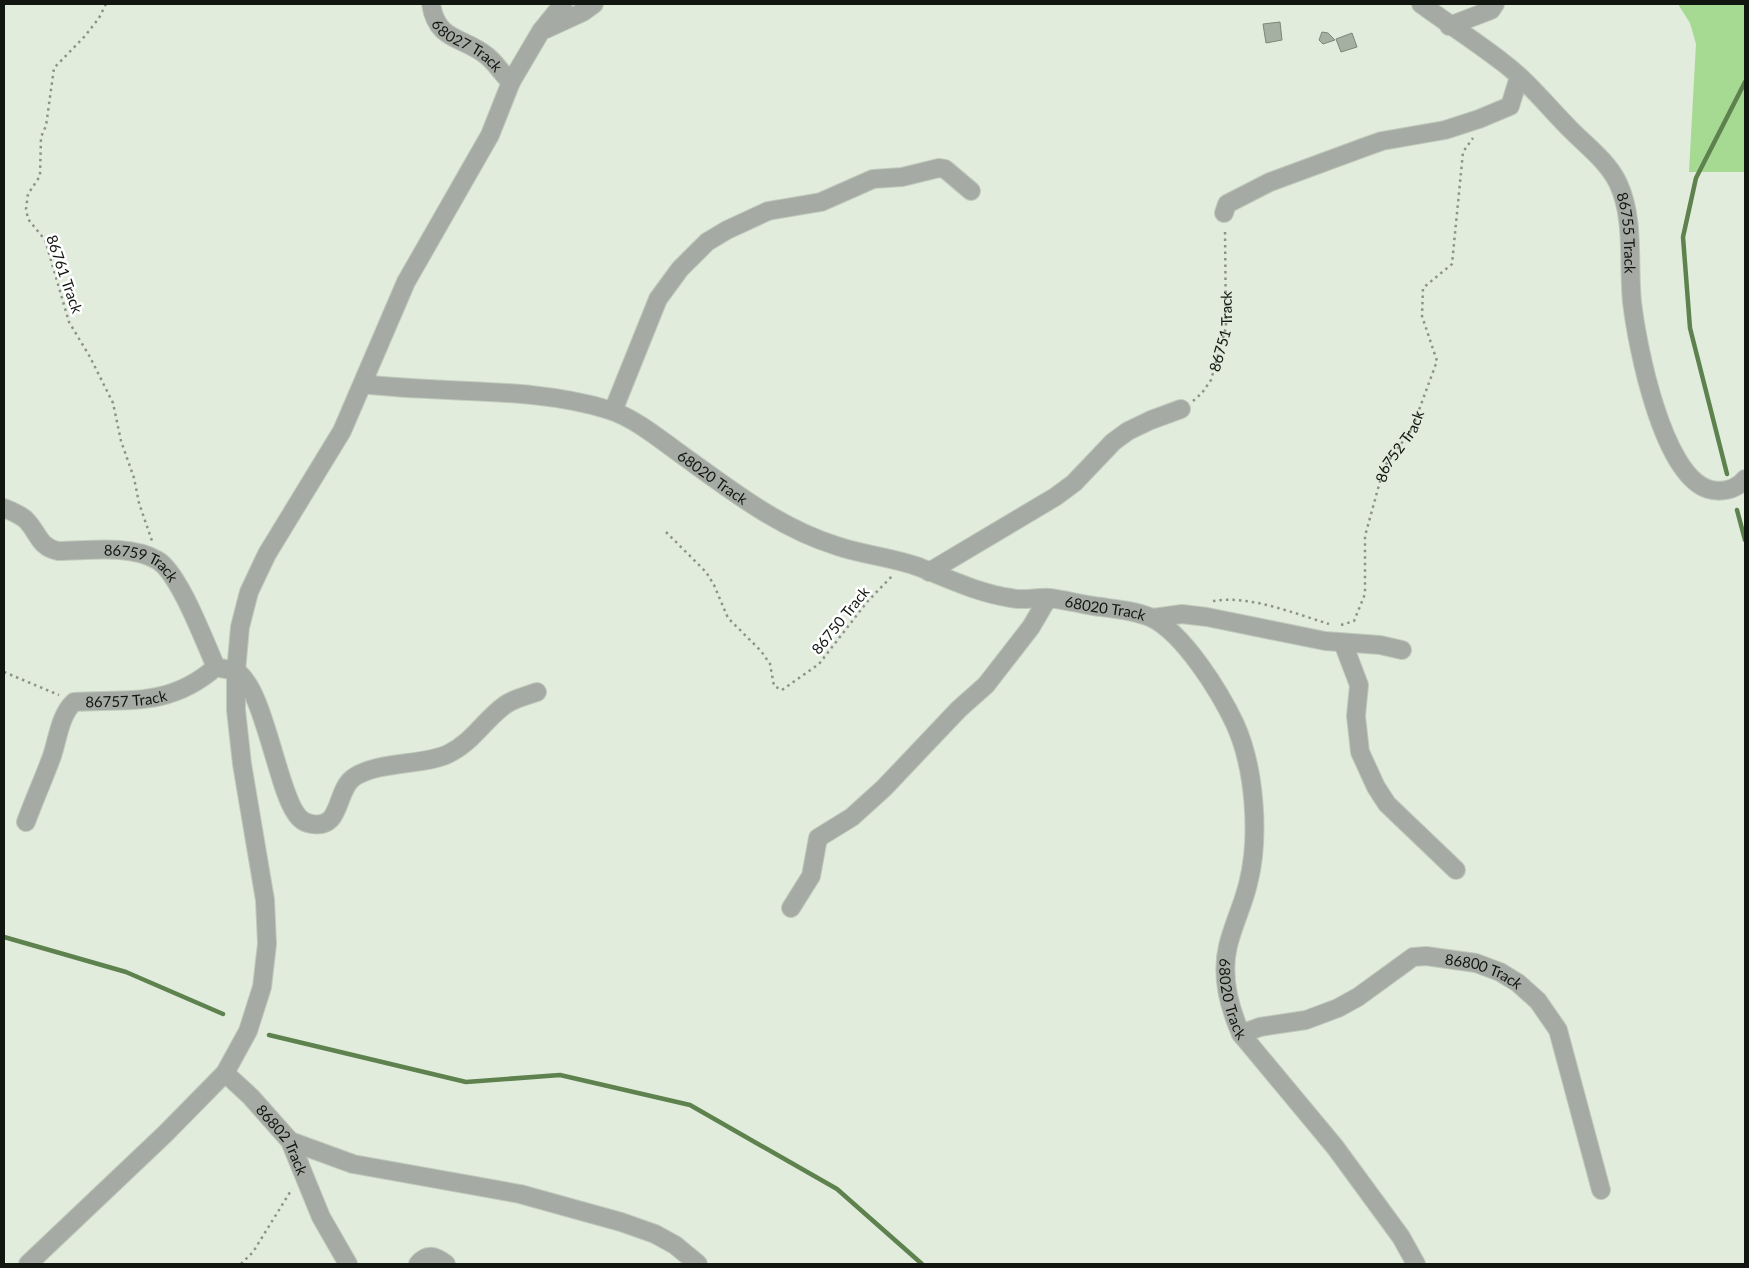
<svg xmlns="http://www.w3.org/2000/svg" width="1749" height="1268" font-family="Lato,sans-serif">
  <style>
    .green { fill: #a6d991 }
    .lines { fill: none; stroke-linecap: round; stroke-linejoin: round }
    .stream { stroke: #5e824e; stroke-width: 4.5 }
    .building { fill: #a6b0a2; stroke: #7d8779 }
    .minor-casing { stroke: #c0cabc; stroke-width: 20 }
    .path { stroke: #8c9489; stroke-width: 2.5; stroke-dasharray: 2.5 4; stroke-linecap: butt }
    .minor { stroke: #a6aaa4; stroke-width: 18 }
    .labels { text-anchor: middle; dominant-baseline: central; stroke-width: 5; stroke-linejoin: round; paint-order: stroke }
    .street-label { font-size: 15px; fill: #121611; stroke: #fff }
  </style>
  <rect width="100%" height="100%" fill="#e1ecdd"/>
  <path class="green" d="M1678,4H1745V172H1689L1696,44L1690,23Z"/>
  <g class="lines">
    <path class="stream" d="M1727,474L1690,328L1683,237L1696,178L1745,82
      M1737,510L1745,540
      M4,937L126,972L223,1014
      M269,1035L466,1082L560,1075L690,1105L837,1189L922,1264"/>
  </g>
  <path class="building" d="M1280,22L1282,40L1266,43L1263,24Z
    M1322,32L1328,33L1335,40L1323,44L1319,40Z
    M1352,33L1357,47L1341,52L1336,39Z"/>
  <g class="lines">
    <g class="minor-casing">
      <g id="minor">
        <path id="s3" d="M431,4C437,42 463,36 487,56C496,63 502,74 511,82"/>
        <path id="s4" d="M1421,4C1447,23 1475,41 1501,61C1527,80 1548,107 1571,130C1587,146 1608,162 1618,183C1635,219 1628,264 1632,302C1637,345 1662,474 1708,489C1721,493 1736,490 1745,479"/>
        <path d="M1449,26L1491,10L1495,4"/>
        <path d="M546,29L583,12L594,4"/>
        <path d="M1224,213L1227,204L1270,182L1365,147L1382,141L1445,130L1479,119L1510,106L1519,77"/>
        <path id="s5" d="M363,384C443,394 533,386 609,410C632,417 656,436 675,450C727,487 776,527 837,546C863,555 892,557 919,567C949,579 978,593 1011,598C1023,601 1037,597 1050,598C1065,600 1080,604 1094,606C1113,609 1134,610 1152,618C1184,634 1220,692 1235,724C1255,768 1260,838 1248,884C1243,905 1233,925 1228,946C1221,975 1229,1007 1241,1034L1335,1147L1401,1237L1416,1264"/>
        <path d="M613,411L658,299L680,269L707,242L727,230L768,211L821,202L873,179L902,177L939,168L945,169L971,191"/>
        <path id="s6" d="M4,508C11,511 19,514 25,519C38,531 38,547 58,551C88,551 129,544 157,560C179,572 205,643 216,667C222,669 229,669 235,671C262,682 277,786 295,812C299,819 304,823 312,824C342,829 335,792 353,778C376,761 422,766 448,754C472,743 485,719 505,705C515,698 526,696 537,692"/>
        <path d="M929,572L1055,497L1074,483L1113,442L1128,431L1151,420L1181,409"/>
        <path d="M1153,618L1182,614L1207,617L1325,641L1380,645L1402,650"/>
        <path d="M1343,643L1359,685L1356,716L1360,752L1376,787L1387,804L1456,870"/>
        <path id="s7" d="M26,822C34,800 44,778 52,756C58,738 60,715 74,702C130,699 170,707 216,667"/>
        <path d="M791,908L811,876L818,838L852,817L884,788L959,709L986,685L1031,627L1048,598"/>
        <path id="s8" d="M1241,1034L1260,1027L1306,1020L1338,1008L1358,997L1413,957L1426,956L1476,963L1500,972L1518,983L1538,1001L1558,1030L1601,1190"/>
        <path id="s9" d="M225,1073L251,1097L290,1141L321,1217L348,1264"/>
        <path d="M290,1141L353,1164L520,1194L621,1222L655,1234L675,1245L698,1264"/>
        <path d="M28,1264L165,1134L225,1073L248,1031L262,987L267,944L265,900L242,764L236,710V671L240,627L249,592L267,554L342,431L406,282L490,135L511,82L541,31L563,4"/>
        <path d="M418,1264C427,1253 436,1256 446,1264"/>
      </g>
    </g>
    <g class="path">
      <path d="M106,4L99,18L85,36L54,68L46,126L41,137L40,176L28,194L26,209L28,219L45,240L69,322L90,357L113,403L121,441L134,478L139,503L152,541"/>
      <path id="s1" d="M1193,401L1202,393L1211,380L1226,327L1225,229"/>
      <path d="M666,532L706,572L714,585L728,618L761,651L770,664L774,686L782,690L819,664L867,602L893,575"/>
      <path d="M1213,601C1250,595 1293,613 1329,624"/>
      <path id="s2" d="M1341,625L1354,621L1365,594V536L1384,467L1412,429L1437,361L1422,316L1423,288L1452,264L1463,152L1473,138"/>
      <path d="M4,672L59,695"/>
      <path d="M241,1264L253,1252L292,1189"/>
    </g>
    <use href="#minor" class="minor"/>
  </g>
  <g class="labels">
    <g class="street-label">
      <text stroke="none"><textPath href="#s3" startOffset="58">68027 Track</textPath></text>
      <text stroke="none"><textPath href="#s4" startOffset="319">86755 Track</textPath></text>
      <text transform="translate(65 274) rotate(71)">86761 Track</text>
      <text stroke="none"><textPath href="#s1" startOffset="78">86751 Track</textPath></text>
      <text stroke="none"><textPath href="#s2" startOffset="198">86752 Track</textPath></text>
      <text stroke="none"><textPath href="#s5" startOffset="372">68020 Track</textPath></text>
      <text stroke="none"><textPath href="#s6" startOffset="158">86759 Track</textPath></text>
      <text stroke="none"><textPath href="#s5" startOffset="792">68020 Track</textPath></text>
      <text transform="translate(840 620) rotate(-51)">86750 Track</text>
      <text stroke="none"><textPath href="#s7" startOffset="182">86757 Track</textPath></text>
      <text stroke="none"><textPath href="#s8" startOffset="265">86800 Track</textPath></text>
      <text stroke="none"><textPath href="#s5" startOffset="1258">68020 Track</textPath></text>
      <text stroke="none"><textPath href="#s9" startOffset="89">86802 Track</textPath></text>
    </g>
  </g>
  <rect width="1749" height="1268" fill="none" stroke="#121611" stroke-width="10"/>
</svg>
